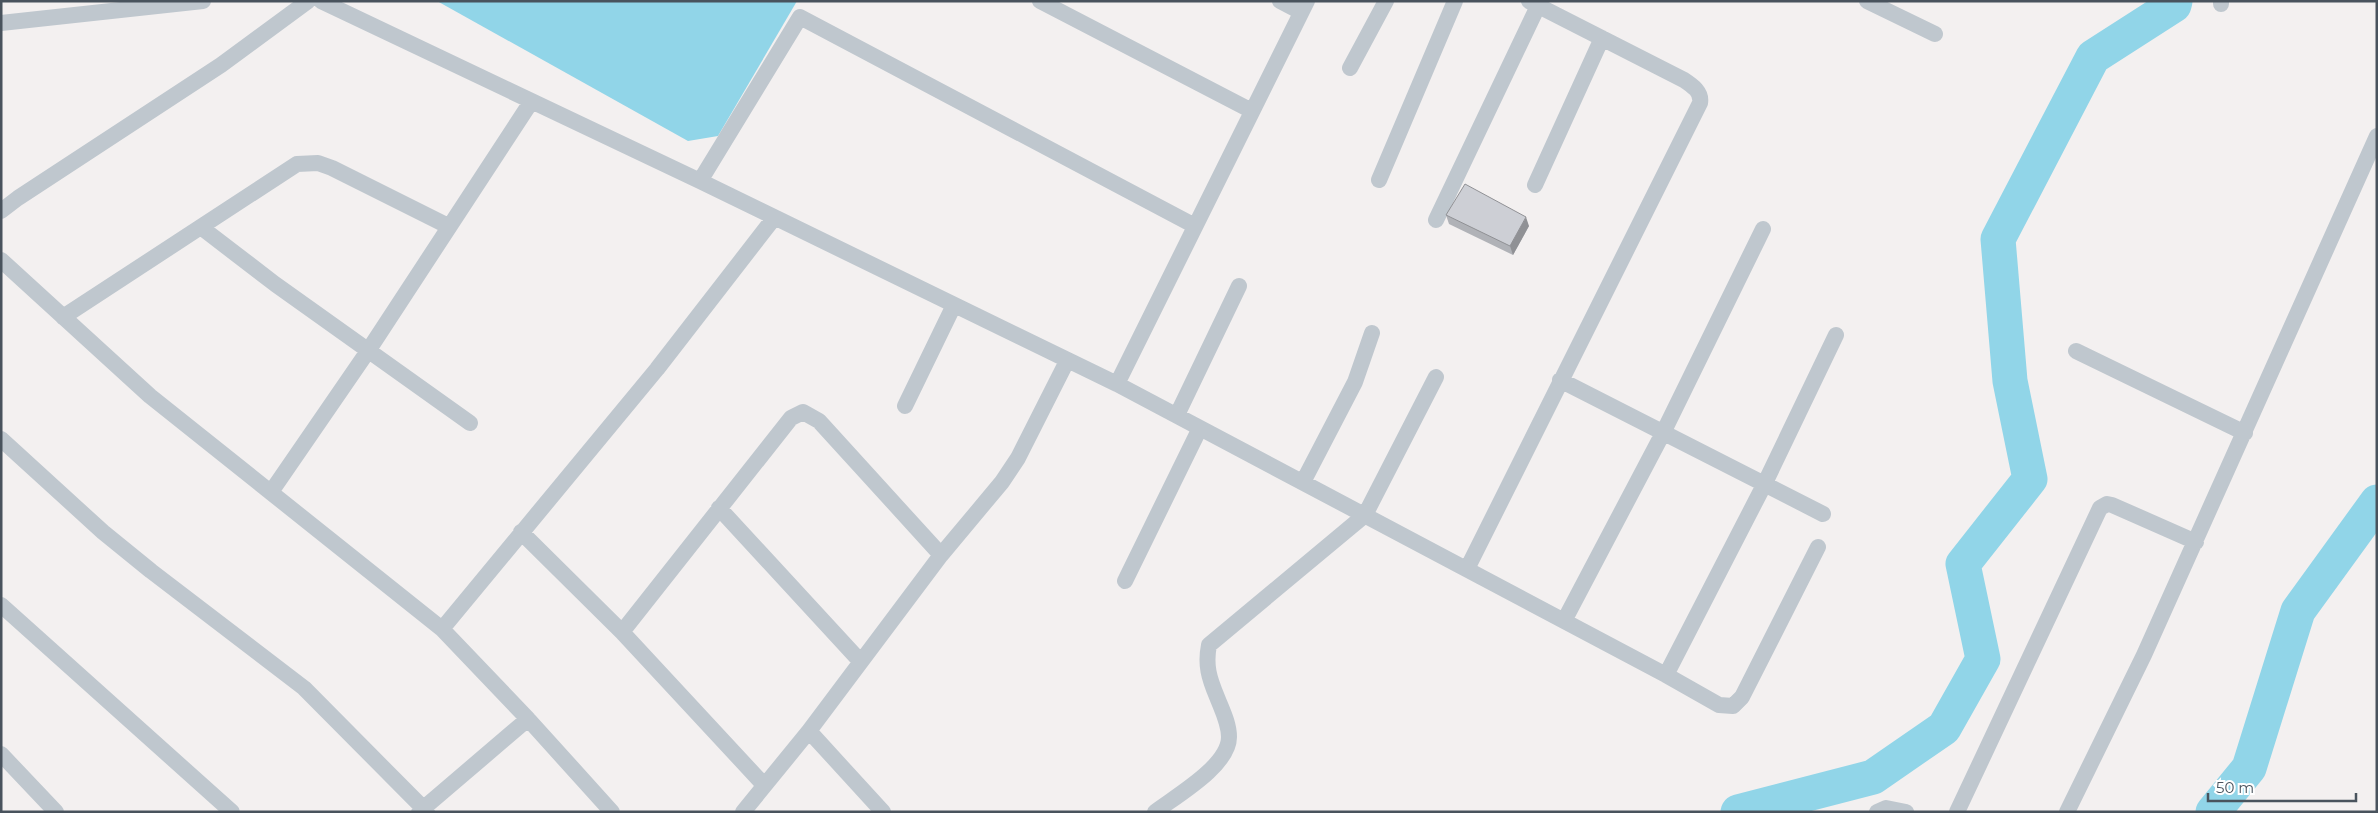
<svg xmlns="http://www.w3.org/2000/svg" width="2378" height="813" font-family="Montserrat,sans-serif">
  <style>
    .water { fill: #91d5e8 }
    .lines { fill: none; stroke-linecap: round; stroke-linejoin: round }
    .river { stroke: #91d5e8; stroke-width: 35 }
    .minor { stroke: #bfc7ce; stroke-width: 16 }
    .wall { fill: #b0b2b7 }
    .shaded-wall { fill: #909195 }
    .building { fill: #cdcfd5; stroke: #909195 }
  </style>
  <rect width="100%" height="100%" fill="#f3f0f0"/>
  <path class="water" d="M437,1H797L718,136L688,141Z"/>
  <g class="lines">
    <path class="river" d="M1738,812L1873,777L1944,728L1983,659L1963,564L2030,479L2010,381L1998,239L2093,57L2174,5L2175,1
      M2213,812L2249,768L2298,611L2377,502"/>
    <path class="minor" d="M321,1L700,181L1117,384L1307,1
      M1040,1L1252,111
      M1280,1L1301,12
      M1867,1L1935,34
      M2221,1V4
      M1,23L203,1
      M1350,68L1386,1
      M1379,180L1455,1
      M700,181L800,17L1195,226
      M1535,185L1602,38
      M1,211L18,198L221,65L308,1
      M1436,220L1538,6
      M202,228L275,284L470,423
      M1,260L150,396L442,629L528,719L612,812
      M63,317L297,164L318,163L332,168L448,226
      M2076,351L2245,433
      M1560,380L1823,514
      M1117,384L1666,675L1719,705L1733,706L1742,697L1818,547
      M905,406L954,305
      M1177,415L1239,286
      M1,439L103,532L151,571L304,688L427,812
      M1303,482L1355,382L1372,333
      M271,492L368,351L531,102
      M719,508L860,661
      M521,532L622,632L764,785
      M1467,569L1700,103C1702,92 1693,86 1684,80L1529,1
      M1125,581L1200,428
      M1,605L232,812
      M1564,621L1663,433L1763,229
      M442,629L657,369L774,218
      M622,632L791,418L803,412L819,421L941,555
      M1666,675L1764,485L1836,335
      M809,731L883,812
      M1,754L56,812
      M419,812L528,719
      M743,812L809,731L941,555L1002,482L1018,458L1067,361
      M1155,812C1176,796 1229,766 1229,737C1229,723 1222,710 1217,697C1209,678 1205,665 1209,645L1365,515L1436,377
      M1877,812L1886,808L1906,812
      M1957,812L2100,508L2107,504L2112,505L2196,542
      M2067,812L2144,655L2377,136"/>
  </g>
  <path class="wall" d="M1446,215L1529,226L1513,255L1449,224Z"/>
  <path class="shaded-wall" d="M1526,217L1529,226L1513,255L1510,246Z"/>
  <path class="building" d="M1465,184L1526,217L1510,246L1446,215Z"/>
  <rect width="2378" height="813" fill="none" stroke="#49535d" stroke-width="5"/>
  <path d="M2208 793v8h148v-8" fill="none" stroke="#49535d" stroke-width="2.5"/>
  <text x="2216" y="793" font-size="15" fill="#49535d" stroke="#ffffff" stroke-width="4" paint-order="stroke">50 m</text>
</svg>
